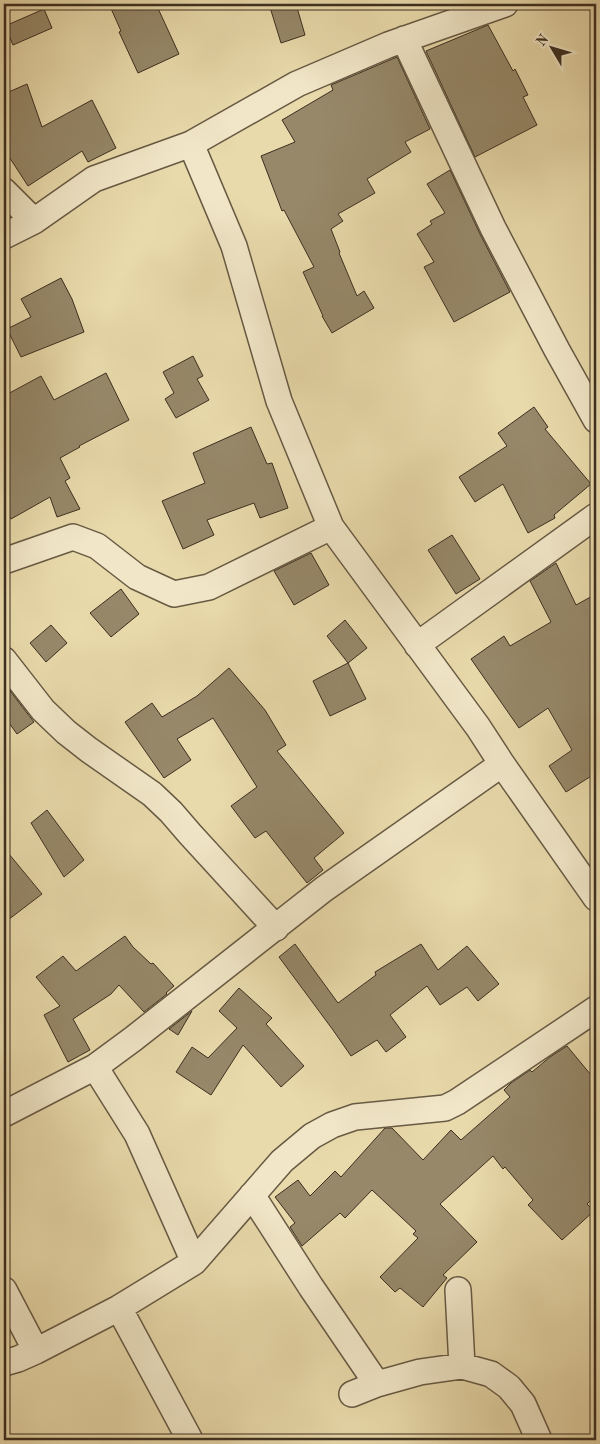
<svg xmlns="http://www.w3.org/2000/svg" width="600" height="1444" font-family="'Old Standard TT',serif">
  <style>
    .building { fill: #968869; stroke: #3c2f21 }
    .lines { fill: none; stroke-linecap: round; stroke-linejoin: round }
    .minor-casing { stroke: #675a44; stroke-width: 28 }
    .minor { stroke: #f1e7c8; stroke-width: 25 }
  </style>
  <rect width="100%" height="100%" fill="#e9daab"/>
  <filter id="stains"><feTurbulence type="fractalNoise" baseFrequency=".004" numOctaves="4"/><feColorMatrix values="0 0 0 0 .2 0 0 0 0 .09 0 0 0 0 .02 0 0 0 .5 -.17"/></filter>
  <radialGradient id="worn" r=".72"><stop offset=".6" stop-color="#630" stop-opacity="0"/><stop offset="1" stop-color="#630" stop-opacity=".3"/></radialGradient>
  <path class="building" d="M109,4H156L179,54L138,73L119,32L121,31Z
    M269,4H296L305,35L281,43Z
    M44,9L52,28L13,45L5,26Z
    M488,25L513,71L515,69L528,95L523,97L537,125L475,157L426,51Z
    M397,57L430,129L405,142L411,152L367,179L375,193L338,214L343,221L331,229L340,252L339,253L357,296L364,291L374,308L332,333L322,316H323L303,272L314,267L284,210L282,211L261,156L295,142L282,120L333,90L331,85Z
    M27,84L42,127L92,100L116,148L88,162L82,151L28,186L4,149V94Z
    M450,170L480,234L510,292L454,322L424,267L434,262L417,234L432,224L430,221L445,213L427,184Z
    M61,278L72,299L84,332L21,357L7,329L31,317L21,299Z
    M193,356L203,376L197,379L209,400L176,418L165,399L174,393L163,372Z
    M106,373L129,420L79,446L80,447L60,458L70,478L65,481L80,509L57,517L50,497L11,519L4,507V396L41,376L54,400Z
    M534,407L548,427L545,429L591,484L554,515L555,518L528,533L503,484L475,502L459,477L507,446L498,433Z
    M251,427L267,464L272,463L288,508L260,518L254,503L207,520L214,535L183,549L162,501L205,483L193,453Z
    M452,535L480,579L456,594L428,550Z
    M311,553L329,585L294,605L274,571Z
    M556,563L576,605L596,594V773L566,792L549,766L572,750L548,708L519,728L471,659L504,636L510,646L551,622L530,581Z
    M121,589L139,614L111,637L90,613Z
    M345,620L367,648L348,663L327,636Z
    M51,625L67,643L46,662L30,643Z
    M348,663L366,699L330,716L313,681Z
    M229,668L265,710L286,745L277,751L344,833L314,858L323,870L307,883L266,831L255,838L231,806L257,787L213,718L177,739L191,760L164,778L125,722L152,703L162,717L197,696Z
    M4,683L34,722L17,734L4,716Z
    M47,810L84,860L64,877L31,823Z
    M4,848L42,894L4,923Z
    M125,936L133,947L151,964L153,963L174,986L166,993L167,994L144,1012L119,985L111,994L73,1019L90,1050L68,1062L44,1015L60,1006L36,977L63,956L76,971Z
    M295,944L338,1003L376,975L375,972L421,944L438,970L467,946L499,984L478,1001L467,987L440,1005L427,986L390,1015L406,1037L386,1052L377,1040L351,1056L333,1030L279,957Z
    M239,988L272,1018L266,1024L304,1066L281,1087L243,1045L211,1095L176,1072L192,1047L208,1058L237,1028L219,1011Z
    M192,1011L178,1035L169,1029Z
    M567,1046L596,1081V1195L587,1204L594,1211L562,1240L528,1205L533,1200L505,1167L503,1169L493,1156L440,1204L477,1242L443,1275L447,1278L423,1307L400,1288L395,1292L380,1277L418,1238L413,1234L416,1231L372,1190L345,1218L340,1213L302,1246L290,1227L295,1223L275,1197L298,1180L310,1196L335,1171L341,1177L385,1128H392L423,1160L451,1130L461,1140L510,1097L504,1090L511,1083L530,1070L532,1072L550,1057Z"/>
  <g class="lines">
    <g class="minor-casing">
      <path id="minor" d="M404,39L493,228L557,350L596,420
        M191,144L297,84L388,45L505,4
        M4,191L34,221L94,179L191,144L234,246L279,401L331,527L478,727L502,764L596,898
        M4,236L34,221
        M4,561L73,537L97,546L137,577L174,594L209,587L331,527
        M417,645L596,516
        M4,660L43,710L66,732L89,750L152,794L171,812L190,834L276,928
        M95,1067L137,1134L194,1262
        M4,1114L95,1067L133,1039L324,889L502,764
        M252,1195L311,1287L377,1384L420,1372L462,1366L491,1374L509,1387L523,1404L539,1440
        M4,1290L36,1351
        M458,1290L462,1366
        M119,1308L190,1440
        M4,1363L18,1359L36,1351L119,1308L194,1262L282,1161L312,1136L332,1125L355,1117L445,1108L457,1102L596,1009
        M352,1394L377,1384"/>
    </g>
    <use href="#minor" class="minor"/>
  </g>
  <rect width="600" height="1444" fill="none" stroke="#e9daab" stroke-width="20"/>
  <rect x="5" y="5" width="590" height="1434" fill="none" stroke="#3c2f21" stroke-width="2.5"/>
  <rect x="10" y="10" width="580" height="1424" fill="none" stroke="#3c2f21"/>
  <g transform="translate(552 48) rotate(308)" stroke="#f1e7c8" stroke-width="4" paint-order="stroke">
  <path d="M0-4L9 19L0 12L-9 19Z" fill="#3c2f21"/>
  <text y="-8" font-size="14" font-weight="bold" text-anchor="middle" fill="#3c2f21">N</text>
  </g>
  <rect width="100%" height="100%" filter="url(#stains)"/>
  <rect width="100%" height="100%" fill="url(#worn)"/>
</svg>
